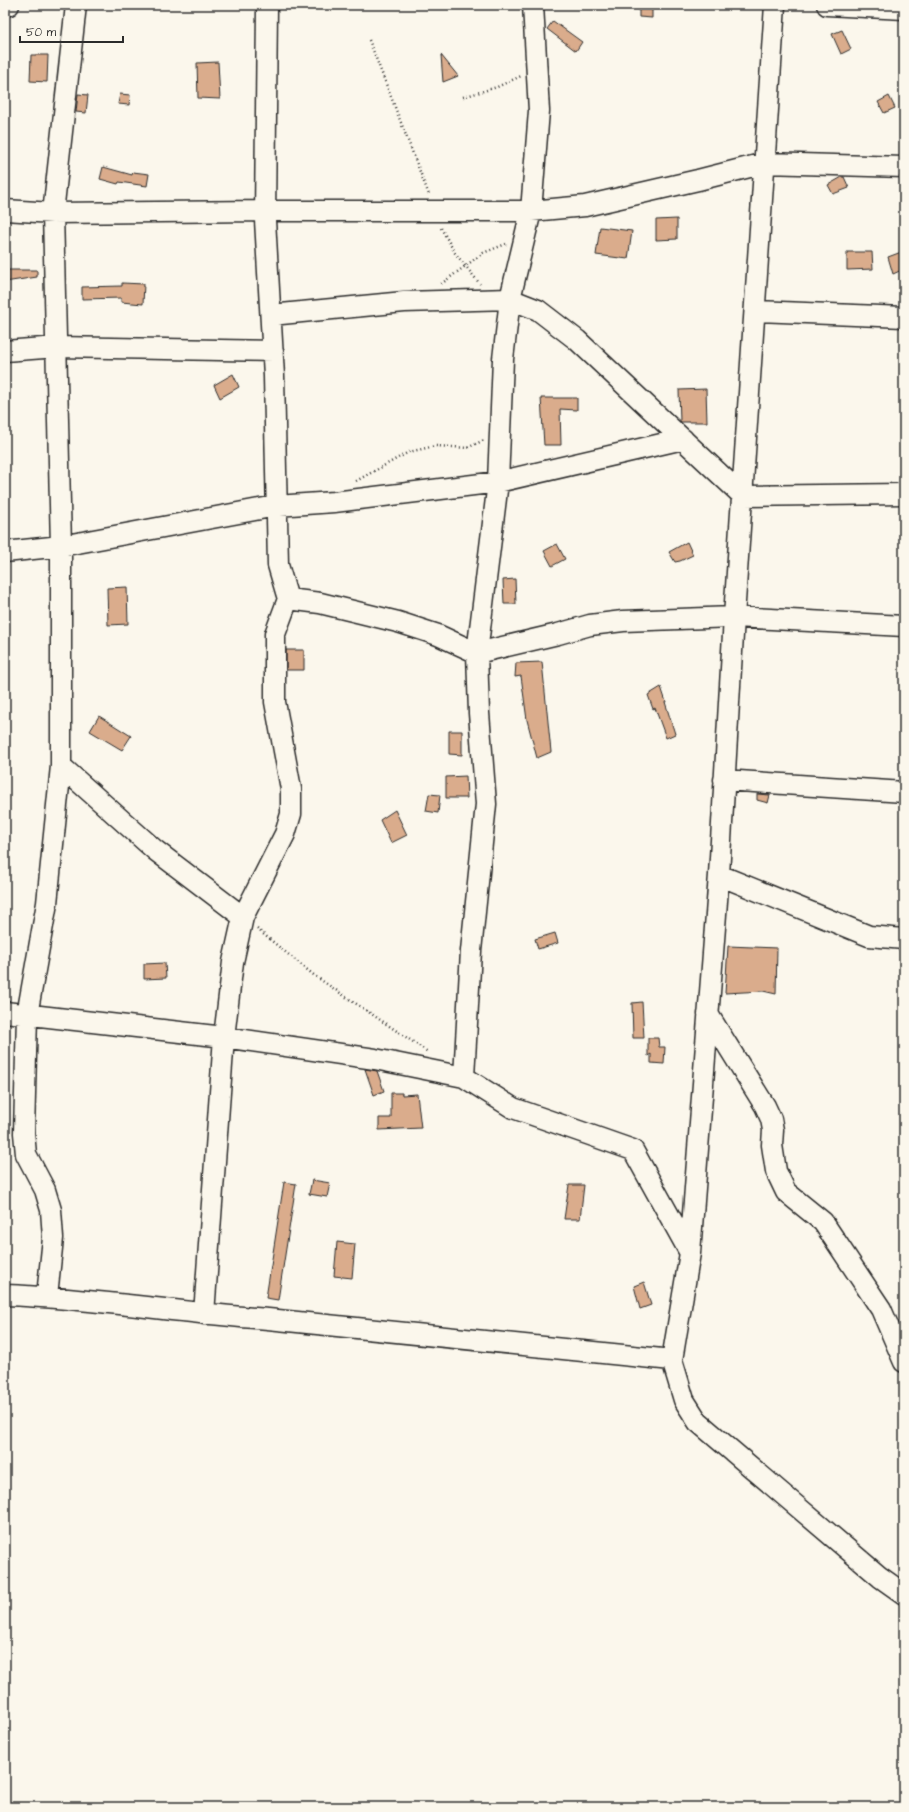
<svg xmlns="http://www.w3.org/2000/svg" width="909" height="1812" font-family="'Architects Daughter',sans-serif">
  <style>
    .building { fill: #daac8c; stroke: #2b2b2b }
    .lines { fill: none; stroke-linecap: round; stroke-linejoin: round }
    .minor-casing { stroke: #2b2b2b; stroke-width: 23 }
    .path { stroke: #2b2b2b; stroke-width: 2.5; stroke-dasharray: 1 3; stroke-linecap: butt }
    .minor { stroke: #fbf7ec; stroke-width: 20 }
  </style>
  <rect width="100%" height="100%" fill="#fbf7ec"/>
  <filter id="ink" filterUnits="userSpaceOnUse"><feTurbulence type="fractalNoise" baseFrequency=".025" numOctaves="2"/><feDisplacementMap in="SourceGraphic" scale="8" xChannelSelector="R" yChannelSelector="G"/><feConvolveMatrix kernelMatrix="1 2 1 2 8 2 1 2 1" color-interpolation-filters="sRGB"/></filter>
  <g filter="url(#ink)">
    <path class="building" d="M639,6L652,7V18L639,17Z
      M553,21L582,42L576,51L547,29Z
      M842,30L851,49L841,54L832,34Z
      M31,55H48L47,82L30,81Z
      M441,55L458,76L443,82Z
      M218,62L220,99L198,98L197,63Z
      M78,94L88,95L86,113L76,112Z
      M120,94L130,95L129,105L118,104Z
      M889,96L895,108L884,113L878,102Z
      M103,167L132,175L133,172L149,174L147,186L119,182L118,184L100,179Z
      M842,177H844L849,188L833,194L828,185Z
      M677,219V239L656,240V220Z
      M600,227L632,231L628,259L596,255Z
      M904,251V269L893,274L888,257Z
      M847,252H872L873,269L847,270Z
      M5,270H37V277L5,282Z
      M122,283L144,284L143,304L121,302V298L82,299V287L122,286Z
      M233,374L239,387L220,398L214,385Z
      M706,389L707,422H681L680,421L679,390Z
      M541,398H577V410L560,409L561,445H544Z
      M687,542L693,555L680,561L675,562L669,552Z
      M557,544L565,559L552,566L544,551Z
      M515,579L516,604H504L503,580Z
      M127,587L128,624L108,625L107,588Z
      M286,650H304V670H286Z
      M542,662L551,752L537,758L527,720L521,676L515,677L516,663Z
      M661,687L666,702H665L675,734L666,738L655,708L653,709L648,695Z
      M99,716L131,736L122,750L90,731Z
      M449,731H462V755L449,754Z
      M466,776L467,798H446V777Z
      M429,794L440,795L438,813L426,811Z
      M757,794L770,795L768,803L757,800Z
      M395,810L407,835L391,843L380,820Z
      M555,933L558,943L538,949L535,939Z
      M728,946L777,948L776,994L763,991L725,993Z
      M165,963L166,978L144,979V964Z
      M642,1002L644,1038H633L632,1003Z
      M648,1038H658L659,1047H665L664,1064L651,1063V1054L648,1056Z
      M365,1069L377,1071L384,1091L374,1095Z
      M391,1093H402V1095L417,1094L421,1128L379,1130V1118H391Z
      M312,1180L330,1183L327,1197L309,1194Z
      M284,1182L296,1184L278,1300L266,1298Z
      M569,1185H584L580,1219H564Z
      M337,1242L355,1244L352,1278L334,1276Z
      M644,1282L651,1305L640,1309L634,1286Z"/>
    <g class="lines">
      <g class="minor-casing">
        <path id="minor" d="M775,5L734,617L719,875L690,1253L672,1360L684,1400L698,1422L880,1577L904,1594
          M827,5L904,9
          M5,6L9,5
          M5,210L53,213L265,211H531L585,206L698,180L765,163L904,167
          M755,311L904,317
          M271,315L404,302L510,299L538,310L577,340L743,496L904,494
          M5,351L57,347L273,351
          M5,552L61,546L276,506L334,502L498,482L683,439
          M288,599L320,603L398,622L438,635L477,653L558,634L590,625L623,621L734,617L904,626
          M61,766L155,850L243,917
          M724,780L904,792
          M719,875L869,936L904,939
          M5,1012L224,1037L375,1059L464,1077L513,1108L633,1150L690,1253
          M708,1014L765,1106L771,1119L773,1130L772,1145L776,1171L786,1192L823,1222L881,1309L904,1362
          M464,1077L471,951L486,804L479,713L477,653L498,482L503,359L510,299L531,211L539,111L533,5
          M5,1295C93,1298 180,1313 268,1319L672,1360
          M47,1296L53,1238L51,1210L45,1190L26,1154L24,1133L27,1015L47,903L61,766V546L53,213L76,5
          M204,1314L224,1037L233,962L243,917L285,834L291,814V789L275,702V634L288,599L278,565L274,376L265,220L267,5"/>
      </g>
      <path class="path" d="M369,40L429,195
        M463,97L497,87L521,76
        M441,228L455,253L480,284
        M441,284L483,253L506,244
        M356,481L409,452L435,446L467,448L484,440
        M257,929L315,976L428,1052"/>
      <use href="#minor" class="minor"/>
    </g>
  </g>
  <rect width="909" height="1812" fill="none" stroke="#fbf7ec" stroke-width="20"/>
  <rect x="10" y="10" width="889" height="1792" fill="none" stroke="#2b2b2b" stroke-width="1.5" filter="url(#ink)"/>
  <path d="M20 36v6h103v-6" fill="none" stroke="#2b2b2b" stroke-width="2"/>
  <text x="26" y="36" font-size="12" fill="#2b2b2b" stroke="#fbf7ec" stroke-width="3" paint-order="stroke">50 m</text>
</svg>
